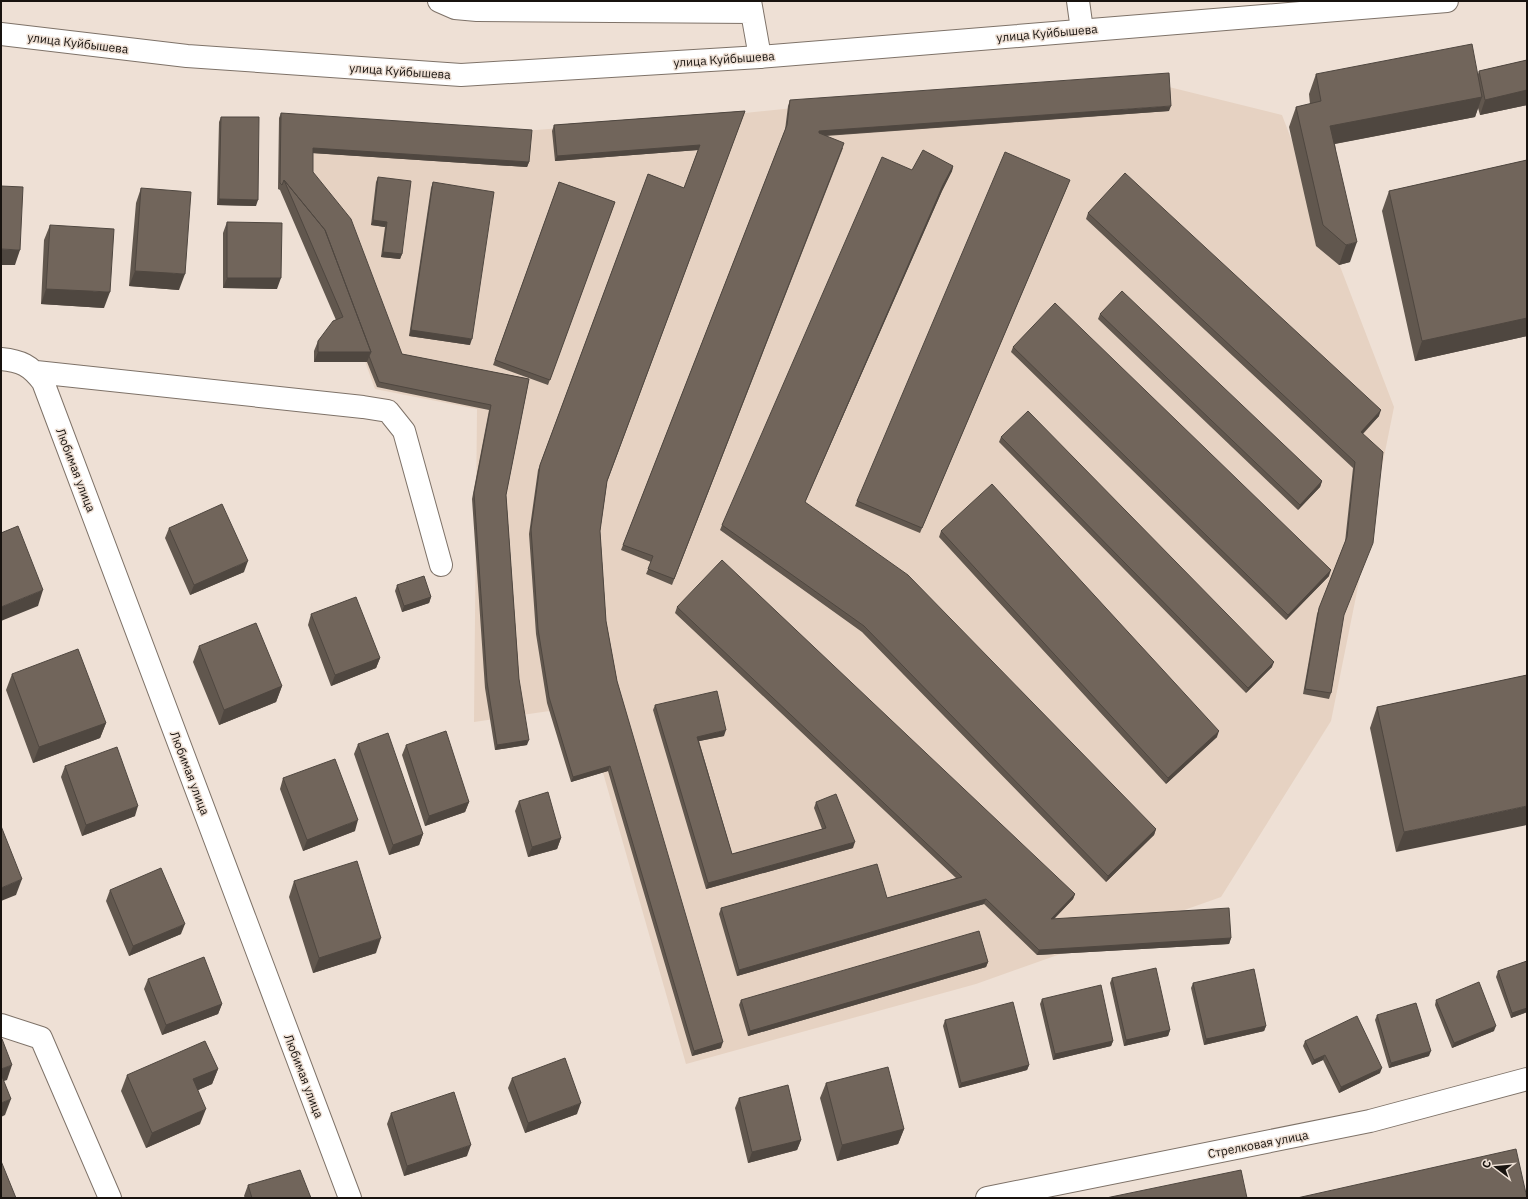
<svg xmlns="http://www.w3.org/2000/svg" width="1528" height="1199" font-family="'IBM Plex Sans',sans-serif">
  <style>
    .built { fill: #e6d2c2 }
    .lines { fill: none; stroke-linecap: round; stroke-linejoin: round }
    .street-casing { stroke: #7e7268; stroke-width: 24 }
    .secondary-casing { stroke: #7e7268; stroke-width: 24 }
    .street { stroke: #fff; stroke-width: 22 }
    .secondary { stroke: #fff; stroke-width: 22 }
    .wall { fill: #61574e }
    .shaded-wall { fill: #4f4740 }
    .building { fill: #71655b; stroke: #4f4740 }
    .labels { text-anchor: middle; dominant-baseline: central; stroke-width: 3; stroke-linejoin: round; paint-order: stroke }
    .street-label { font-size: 12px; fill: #18130f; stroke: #eee0d5 }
  </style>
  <rect width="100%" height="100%" fill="#eee0d5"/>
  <path class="built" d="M1169,87L1282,115L1394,407L1331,721L1221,897L976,984L686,1064L584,706L474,722L477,409L375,389L322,243L282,127L523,131L716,116L909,96Z"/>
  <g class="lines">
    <g class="street-casing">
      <path id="street" d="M439,1L455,8L477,10L752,12
        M750,1L760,57
        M1078,1L1082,30
        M1,359C21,361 30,365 43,382L350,1198
        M36,372L363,407L388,411L404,431L441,565
        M1,1025L41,1038L110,1198
        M987,1198L1370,1121L1527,1079"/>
    </g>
    <g class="secondary-casing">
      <path id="secondary" d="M1,34L187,56L461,75L760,57L1447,1"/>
    </g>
    <use href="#street" class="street"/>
    <use href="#secondary" class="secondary"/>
  </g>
  <path class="wall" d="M1527,60V105L1480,115L1478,108L1475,117L1335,144L1350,262L1339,265L1316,246L1289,127L1296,107L1310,104L1309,94L1316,74H1478L1479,71Z
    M790,100L1169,111L826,136L843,148L672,585L646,574L651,562L621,550L785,130L788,106Z
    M745,111L607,482L600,531L606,621L617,681L721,1048L692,1056L608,771L571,782L547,703L536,634L529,534L538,470L648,174L684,188L698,150L555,161L552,131L554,125Z
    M281,113L529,162L527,167L313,153V172L402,354L529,379L506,495L519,679L527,745L495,750L485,688L472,499L489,410L377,387L367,362H314V351L318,341L336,320L280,190L278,189L279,118Z
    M221,117L256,206L217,205L219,122Z
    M1527,160V336L1415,361L1382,211L1389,191Z
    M953,166L952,171L942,191L805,502L1156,829L1154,835L1106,882L862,632L720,530L722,525L912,170Z
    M378,177L402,254L400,259L381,257L385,227L371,225L376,182Z
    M433,182L470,345L409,336L431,188Z
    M559,182L615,202L548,385L493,365Z
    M1068,185L920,533L855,506L857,501Z
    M141,188L179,290L129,286L136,203Z
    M1088,213L1379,416L1363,434L1343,616L1331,693L1329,699L1303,694L1317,614L1345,542L1353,468L1086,219Z
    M227,222L277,289L223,288V233Z
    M50,225L104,308L41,304L44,240Z
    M1100,314L1322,481L1320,487L1298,510L1098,319Z
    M1013,347L1329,576L1286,620L1011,352Z
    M1001,437L1272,667L1246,693L999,442Z
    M169,528L244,572L190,595L165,538Z
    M941,531L1217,737L1166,784L939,537Z
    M397,585L431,597L429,603L402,612L395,591Z
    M677,607L1075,894L1073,899L1054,919L1231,938L1229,944L1037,955L984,904L737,976L719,914L721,908L887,898L956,878L675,613Z
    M311,614L380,658L376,668L331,686L308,625Z
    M199,646L282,686L276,702L219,725L193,662Z
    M12,674L106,723L100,738L33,763L6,690Z
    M1527,675L1396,852L1370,728L1377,707Z
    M655,705L724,736L699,741L732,854L822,829L814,808L816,802L853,848L706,889L653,710Z
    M358,744L423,834L419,845L389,855L354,754Z
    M406,745L469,802L465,812L425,826L402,755Z
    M65,766L135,816L82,836L61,777Z
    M283,778L355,831L303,851L280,789Z
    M519,801L561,838L557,849L528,857L515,811Z
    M294,881L376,953L313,973L289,897Z
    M110,890L181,934L129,956L106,901Z
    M988,962L986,967L748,1036L739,1005L741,1000Z
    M1498,971L1527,1012L1511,1018L1496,977Z
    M1112,978L1170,1030L1168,1036L1124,1046L1110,983Z
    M148,979L222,1004L218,1014L162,1035L144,989Z
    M1193,983L1266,1026L1264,1031L1204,1045L1191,988Z
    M1042,999L1113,1041L1111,1046L1053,1060L1040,1004Z
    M1436,1000L1494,1031L1452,1048L1435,1005Z
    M1377,1015L1429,1056L1389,1068L1375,1020Z
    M945,1020L1029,1065L1027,1070L959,1088L943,1026Z
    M1305,1041L1380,1073L1339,1093L1323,1060L1312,1065L1303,1046Z
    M218,1069L212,1084L198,1090L200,1124L146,1148L121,1091L127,1075Z
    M512,1078L577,1114L525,1133L508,1088Z
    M826,1083L904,1129L898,1144L837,1161L820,1098Z
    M739,1098L801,1140L797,1150L748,1163L735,1108Z
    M391,1113L467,1156L404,1176L387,1124Z
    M248,1185L311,1198H245L244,1196Z"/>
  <path class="shaded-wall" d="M1527,90V105L1480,115L1485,100Z
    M1482,97L1475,117L1323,146L1330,126Z
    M1171,106L1169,111L817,136L819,131Z
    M700,145L698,150L555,161L557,156Z
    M313,148L529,162L527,167L311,153Z
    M953,166L952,171L942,191L803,507L943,185Z
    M219,199L258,200L256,206L217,205Z
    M373,220L387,222L385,227L371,225Z
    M1357,242L1350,262L1339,265L1346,245Z
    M1,249L20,250L15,265H1Z
    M383,252L402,254L400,259L381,257Z
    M135,271L185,274L179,290L129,286Z
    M227,278H281L277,289L223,288Z
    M46,289L110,292L104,308L41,304Z
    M1527,318V336L1415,361L1422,341Z
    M411,330L472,339L470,345L409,336Z
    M318,352H371L367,362H314Z
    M1381,410L1379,416L1359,437L1361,432Z
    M1322,481L1320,487L1298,510L1300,505Z
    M248,561L244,572L190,595L194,585Z
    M1331,570L1329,576L1286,620L1288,615Z
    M43,590L38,606L1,621V607Z
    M431,597L429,603L402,612L404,606Z
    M380,658L376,668L331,686L335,675Z
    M1274,662L1272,667L1246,693L1248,688Z
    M282,686L276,702L219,725L224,710Z
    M106,723L100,738L33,763L39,747Z
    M726,730L724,736L695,742L697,737Z
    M1219,731L1217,737L1166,784L1168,778Z
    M529,740L527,745L495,750L497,745Z
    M610,766L608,771L571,782L573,777Z
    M469,802L465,812L425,826L429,816Z
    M138,806L135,816L82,836L86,825Z
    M1527,806V825L1396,852L1404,832Z
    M358,820L355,831L303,851L307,840Z
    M1156,829L1154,835L1106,882L1108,876Z
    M423,834L419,845L389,855L393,845Z
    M561,838L557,849L528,857L532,847Z
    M855,842L853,848L706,889L708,883Z
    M22,879L16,895L1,901V888Z
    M1075,894L1073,899L1049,924L1051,919Z
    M986,899L984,904L737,976L739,970Z
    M185,924L181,934L129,956L133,946Z
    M381,938L376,953L313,973L319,958Z
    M1231,938L1229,944L1037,955L1039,950Z
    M988,962L986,967L748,1036L750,1031Z
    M222,1004L218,1014L162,1035L166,1025Z
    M1527,1008V1012L1511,1018L1512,1013Z
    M1266,1026L1264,1031L1204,1045L1206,1039Z
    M1496,1026L1494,1031L1452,1048L1454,1043Z
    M1170,1030L1168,1036L1124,1046L1126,1040Z
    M1113,1041L1111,1046L1053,1060L1055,1054Z
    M723,1042L721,1048L692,1056L694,1051Z
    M1431,1051L1429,1056L1389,1068L1391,1063Z
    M1325,1055L1323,1060L1312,1065L1314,1060Z
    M12,1065L7,1080L1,1082V1069Z
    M1029,1065L1027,1070L959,1088L961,1083Z
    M1382,1068L1380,1073L1339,1093L1341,1087Z
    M218,1069L212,1084L187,1095L193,1079Z
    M11,1099L5,1115L1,1117V1103Z
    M581,1103L577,1114L525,1133L528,1123Z
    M206,1109L200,1124L146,1148L152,1133Z
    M904,1129L898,1144L837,1161L842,1145Z
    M801,1140L797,1150L748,1163L752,1152Z
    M471,1145L467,1156L404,1176L407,1166Z"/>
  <path class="building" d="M1472,44L1482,97L1330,126L1357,242L1346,245L1323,225L1296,107L1321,101L1316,74Z
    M1527,60V90L1485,100L1479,71Z
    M1169,73L1171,106L819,131V133L844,143L674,579L648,569L653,556L623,545L787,125L790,100Z
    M745,111L607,481L600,531L606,621L617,681L723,1042L694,1051L610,766L573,777L549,697L538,629L531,529L540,465L648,174L684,188L700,145L557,156L554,125Z
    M281,113L532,130L529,162L313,148V172L351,219L402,354L529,379L506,495L519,679L529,740L497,745L487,682L474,493L491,405L379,382L369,356L371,352L325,230L284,180L282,185L280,183Z
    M221,117H259L258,200L219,199Z
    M923,150L953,166L943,185L805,502L908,575L1156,829L1108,876L864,626L722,525L882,157L912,170Z
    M1005,152L1070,180L922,528L857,501Z
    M1527,160V318L1422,341L1389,191Z
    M1125,173L1381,410L1361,432L1383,452L1373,543L1344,615L1331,693L1305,689L1319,608L1347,537L1355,462L1088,213Z
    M378,177L411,181L402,254L383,252L387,222L373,220Z
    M284,180L325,230L371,352H318V341L333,321L343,317Z
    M433,182L494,192L472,339L411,330Z
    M559,182L615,202L550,380L495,360Z
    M1,186L23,187L20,250L1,249Z
    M141,188L191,192L185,274L135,271Z
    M227,222L282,223L281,278H227Z
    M50,225L114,229L110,292L46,289Z
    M1122,291L1322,481L1300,505L1100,314Z
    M1055,303L1331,570L1288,615L1013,347Z
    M1028,411L1274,662L1248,688L1001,437Z
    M992,484L1219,731L1168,778L941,531Z
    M222,504L248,561L194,585L169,528Z
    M18,526L43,590L1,607V533Z
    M722,560L1075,894L1051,919L1229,908L1231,938L1039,950L986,899L739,970L721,908L877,864L887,898L962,877L677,607Z
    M424,576L431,597L404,606L397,585Z
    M356,597L380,658L335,675L311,614Z
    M256,623L282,686L224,710L199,646Z
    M78,649L106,723L39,747L12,674Z
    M1527,675V806L1404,832L1377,707Z
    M717,691L726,730L697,737L732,854L826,828L816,802L836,794L855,842L708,883L655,705Z
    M446,731L469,802L429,816L406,745Z
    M388,733L423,834L393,845L358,744Z
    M117,747L138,806L86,825L65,766Z
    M335,759L358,820L307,840L283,778Z
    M548,792L561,838L532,847L519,801Z
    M1,826L22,879L1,888Z
    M357,861L381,938L319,958L294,881Z
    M161,868L185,924L133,946L110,890Z
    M979,931L988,962L750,1031L741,1000Z
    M204,957L222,1004L166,1025L148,979Z
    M1527,961V1008L1512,1013L1498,971Z
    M1156,968L1170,1030L1126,1040L1112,978Z
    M1254,969L1266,1026L1206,1039L1193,983Z
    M1479,982L1496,1026L1454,1043L1436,1000Z
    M1101,985L1113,1041L1055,1054L1042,999Z
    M1013,1002L1029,1065L961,1083L945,1020Z
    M1416,1003L1431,1051L1391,1063L1377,1015Z
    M1357,1016L1382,1068L1341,1087L1325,1055L1314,1060L1305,1041Z
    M1,1039H2L12,1065L1,1069Z
    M205,1041L218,1069L193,1079L206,1109L152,1133L127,1075Z
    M565,1058L581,1103L528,1123L512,1078Z
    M888,1067L904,1129L842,1145L826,1083Z
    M1,1074L11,1099L1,1103Z
    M788,1085L801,1140L752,1152L739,1098Z
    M454,1092L471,1145L407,1166L391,1113Z
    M1516,1149L1527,1198H1297Z
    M1,1161L16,1198H1Z
    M300,1170L311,1198H252L248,1185Z
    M1241,1170L1247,1198H1106Z"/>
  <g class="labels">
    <g class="street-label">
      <text transform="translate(1047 33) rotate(-5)">улица Куйбышева</text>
      <text transform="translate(78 43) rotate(7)">улица Куйбышева</text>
      <text transform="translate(724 59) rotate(-4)">улица Куйбышева</text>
      <text transform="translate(400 71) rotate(4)">улица Куйбышева</text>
      <text transform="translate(76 470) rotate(69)">Любимая улица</text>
      <text transform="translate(190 773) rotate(69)">Любимая улица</text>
      <text transform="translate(304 1076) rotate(69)">Любимая улица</text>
      <text transform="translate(1258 1144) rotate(-11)">Стрелковая улица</text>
    </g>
  </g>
  <rect width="1528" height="1199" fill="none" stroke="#18130f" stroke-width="4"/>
  <g transform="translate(1496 1167) rotate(286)" stroke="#eee0d5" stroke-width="3" paint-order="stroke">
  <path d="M0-3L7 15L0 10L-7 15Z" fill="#18130f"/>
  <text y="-6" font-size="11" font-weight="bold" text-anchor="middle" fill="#18130f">С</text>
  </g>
</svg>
